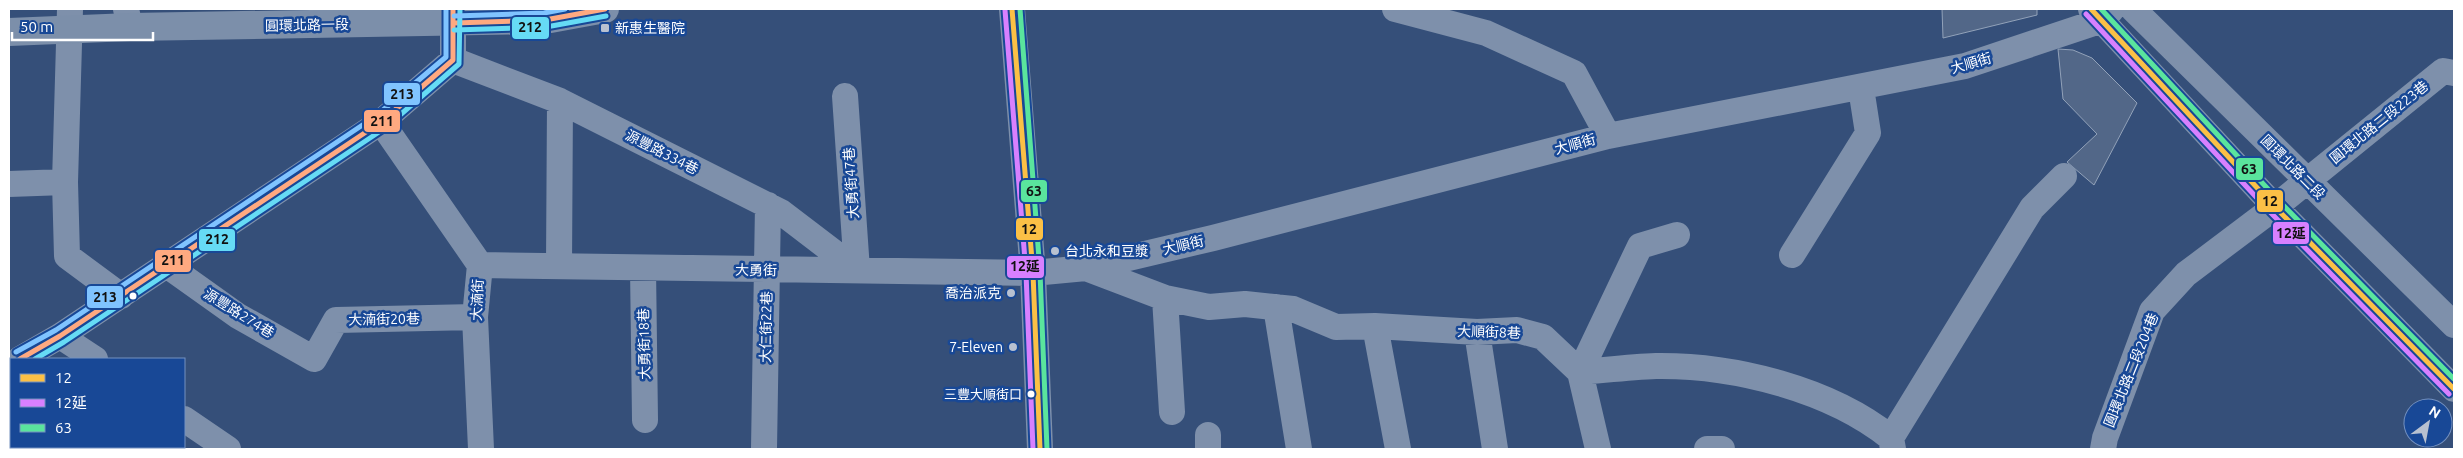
<svg xmlns="http://www.w3.org/2000/svg" width="2463" height="458" font-family="Ubuntu,'Noto Sans TC',sans-serif">
  <style>
    .building { fill: #526788; stroke: #92a2b9 }
    .lines { fill: none; stroke-linecap: round; stroke-linejoin: round }
    .minor { stroke: #7e90ab; stroke-width: 26 }
    .major { stroke: #7c8faa; stroke-width: 28 }
    .bus-1-casing { stroke: #184896; stroke-width: 9 }
    .bus-2-casing { stroke: #184896; stroke-width: 9 }
    .bus-3-casing { stroke: #184896; stroke-width: 9 }
    .bus-4-casing { stroke: #184896; stroke-width: 9 }
    .bus-5-casing { stroke: #184896; stroke-width: 9 }
    .bus-6-casing { stroke: #184896; stroke-width: 9 }
    .bus-1 { stroke: #fbc046; stroke-width: 5 }
    .bus-2 { stroke: #d880ff; stroke-width: 5 }
    .bus-3 { stroke: #5ae49d; stroke-width: 5 }
    .bus-4 { stroke: #ffa980; stroke-width: 5 }
    .bus-5 { stroke: #66dbf5; stroke-width: 5 }
    .bus-6 { stroke: #80c4ff; stroke-width: 5 }
    .poi-dot { fill: #b8c1d0; stroke: #184896; stroke-width: 2 }
    .bus-dot { fill: #fff; stroke: #184896; stroke-width: 2 }
    .labels { text-anchor: middle; dominant-baseline: central; stroke-width: 5; stroke-linejoin: round; paint-order: stroke }
    .bus-label { font-size: 13px; fill: #fff; stroke: #184896; text-anchor: end }
    .street-label { font-size: 14px; fill: #fff; stroke: #184896 }
    .poi-label { font-size: 14px; fill: #fff; stroke: #184896; text-anchor: start }
    .line-badge { stroke: #184896; stroke-width: 2 }
    .pale-badge-label { font-size: 14px; text-anchor: middle; font-weight: bold; fill: #111 }
  </style>
  <rect width="100%" height="100%" fill="#354f79"/>
  <path class="building" d="M1942,9H2037V15L1943,38Z
    M2058,49L2073,50L2092,58L2137,103L2094,185L2067,162L2097,134L2063,99Z"/>
  <g class="lines">
    <path class="minor" d="M70,9L65,182L67,256L121,296
      M126,9L130,27
      M1012,9L1033,273L1040,449
      M1395,9L1486,33L1574,73L1608,136
      M2091,9L2275,207L2454,389
      M2133,9L2454,325
      M453,60L560,101L781,212L857,270
      M845,96L857,270
      M381,122L480,265L475,317L481,449
      M9,184L65,182
      M1792,255L1868,133L1861,88
      M165,264L238,316L314,359L336,320L475,317
      M480,265L1033,273L1086,268L1213,238L1608,136L1965,66L2103,20L2112,9
      M559,266L560,101
      M643,268L645,420
      M1086,268L1165,298L1209,307L1245,304L1293,309L1336,327L1375,326L1477,332L1517,330L1543,337L1580,372C1605,370 1631,367 1656,366C1734,365 1830,389 1891,438L1893,449
      M1165,298L1172,412
      M1276,307L1299,449
      M1375,326L1398,449
      M1477,332L1495,449
      M60,336L95,359
      M20,359L60,336L381,122L453,60V9
      M184,419L228,449
      M1208,435V449
      M1891,438L2032,208L2064,176
      M157,449L158,447
      M764,449L768,205
      M1598,449L1580,372L1640,246L1677,235
      M1707,449H1722
      M2103,449L2105,438L2152,311L2186,274L2275,207L2443,71L2454,73"/>
    <path class="major" d="M9,32L130,27L545,20L605,9"/>
    <g class="bus-1-casing">
      <path id="bus-1" d="M1012,9L1033,273L1040,449
        M2091,9L2275,207L2454,389"/>
    </g>
    <g class="bus-2-casing">
      <path id="bus-2" d="M1005,10L1026,273L1033,449
        M2086,14L2270,212L2449,394"/>
    </g>
    <g class="bus-3-casing">
      <path id="bus-3" d="M1020,9L1040,272L1047,449
        M2101,9L2280,202L2454,379"/>
    </g>
    <g class="bus-4-casing">
      <path id="bus-4" d="M454,23L545,20L605,9
        M20,359L60,336L381,122L453,60V9"/>
    </g>
    <g class="bus-5-casing">
      <path id="bus-5" d="M454,30L546,27L606,16
        M35,359L64,342L385,128L459,64L460,9"/>
    </g>
    <g class="bus-6-casing">
      <path id="bus-6" d="M454,16L544,13L565,9
        M16,352L56,330L376,116L446,57V9"/>
    </g>
    <use href="#bus-1" class="bus-1"/>
    <use href="#bus-2" class="bus-2"/>
    <use href="#bus-3" class="bus-3"/>
    <use href="#bus-4" class="bus-4"/>
    <use href="#bus-5" class="bus-5"/>
    <use href="#bus-6" class="bus-6"/>
  </g>
  <g class="poi-dot">
    <rect x="600" y="23" width="10" height="10" rx="2.5"/>
    <circle cx="1055" cy="251" r="5"/>
    <circle cx="1011" cy="293" r="5"/>
    <circle cx="1013" cy="347" r="5"/>
  </g>
  <g class="bus-dot">
    <circle cx="133" cy="296" r="4.5"/>
    <circle cx="1031" cy="394" r="4.5"/>
  </g>
  <g class="labels">
    <g class="bus-label">
      <text x="1022" y="394">三豐大順街口</text>
    </g>
    <g class="street-label">
      <text transform="translate(307 25) rotate(-1)">圓環北路一段</text>
      <text transform="translate(1971 63) rotate(-16)">大順街</text>
      <text transform="translate(2379 122) rotate(-39)">圓環北路二段223巷</text>
      <text transform="translate(1575 144) rotate(-15)">大順街</text>
      <text transform="translate(662 152) rotate(27)">源豐路334巷</text>
      <text transform="translate(2293 167) rotate(45)">圓環北路二段</text>
      <text transform="translate(851 183) rotate(-94)">大勇街47巷</text>
      <text transform="translate(1183 245) rotate(-13)">大順街</text>
      <text transform="translate(756 270) rotate(1)">大勇街</text>
      <text transform="translate(477 300) rotate(-87)">大湳街</text>
      <text transform="translate(239 313) rotate(32)">源豐路274巷</text>
      <text transform="translate(384 319) rotate(-1)">大湳街20巷</text>
      <text transform="translate(766 327) rotate(-89)">大仁街22巷</text>
      <text transform="translate(1489 332) rotate(2)">大順街8巷</text>
      <text transform="translate(644 344) rotate(-91)">大勇街18巷</text>
      <text transform="translate(2131 370) rotate(-68)">圓環北路二段204巷</text>
    </g>
    <g class="poi-label">
      <text x="615" y="28">新惠生醫院</text>
      <text x="1065" y="251">台北永和豆漿</text>
      <text x="1001" y="293" text-anchor="end">喬治派克</text>
      <text x="1003" y="347" text-anchor="end">7-Eleven</text>
    </g>
  </g>
  <g class="line-badge">
    <rect x="511" y="16" width="39" height="24" rx="5" fill="#66dbf5"/>
    <rect x="383" y="82" width="38" height="24" rx="5" fill="#80c4ff"/>
    <rect x="363" y="109" width="38" height="24" rx="5" fill="#ffa980"/>
    <rect x="2235" y="157" width="29" height="24" rx="5" fill="#5ae49d"/>
    <rect x="1020" y="179" width="28" height="24" rx="5" fill="#5ae49d"/>
    <rect x="2256" y="189" width="28" height="24" rx="5" fill="#fbc046"/>
    <rect x="1015" y="217" width="29" height="24" rx="5" fill="#fbc046"/>
    <rect x="2272" y="221" width="38" height="24" rx="5" fill="#d880ff"/>
    <rect x="198" y="228" width="38" height="24" rx="5" fill="#66dbf5"/>
    <rect x="154" y="249" width="38" height="24" rx="5" fill="#ffa980"/>
    <rect x="1006" y="255" width="39" height="24" rx="5" fill="#d880ff"/>
    <rect x="86" y="285" width="38" height="24" rx="5" fill="#80c4ff"/>
  </g>
  <g class="pale-badge-label">
    <text x="530" y="32">212</text>
    <text x="402" y="99">213</text>
    <text x="382" y="126">211</text>
    <text x="2249" y="174">63</text>
    <text x="1034" y="196">63</text>
    <text x="2270" y="206">12</text>
    <text x="1029" y="234">12</text>
    <text x="2291" y="238">12延</text>
    <text x="217" y="244">212</text>
    <text x="173" y="265">211</text>
    <text x="1025" y="271">12延</text>
    <text x="105" y="302">213</text>
  </g>
  <rect width="2463" height="458" fill="none" stroke="#ffffff" stroke-width="20"/>
  <rect x="10" y="358" width="175" height="90" fill="#184896" stroke="#7491c0"/>
  <rect x="20" y="374" width="25" height="8" fill="#fbc046" stroke="#7491c0"/>
  <text x="55" y="383" font-size="15" fill="#ffffff">12</text>
  <rect x="20" y="399" width="25" height="8" fill="#d880ff" stroke="#7491c0"/>
  <text x="55" y="408" font-size="15" fill="#ffffff">12延</text>
  <rect x="20" y="424" width="25" height="8" fill="#5ae49d" stroke="#7491c0"/>
  <text x="55" y="433" font-size="15" fill="#ffffff">63</text>
  <g transform="translate(2428 423) rotate(32)"><circle r="24" fill="#184896" stroke="#7491c0"/>
  <path d="M0-4L9 19L0 12L-9 19Z" fill="#b8c1d0"/>
  <text y="-8" font-size="14" font-weight="bold" text-anchor="middle" fill="#ffffff">N</text>
  </g>
  <path d="M12 32v8h141v-8" fill="none" stroke="#ffffff" stroke-width="2.5"/>
  <text x="20" y="32" font-size="15" fill="#ffffff" stroke="#184896" stroke-width="4" paint-order="stroke">50 m</text>
</svg>
